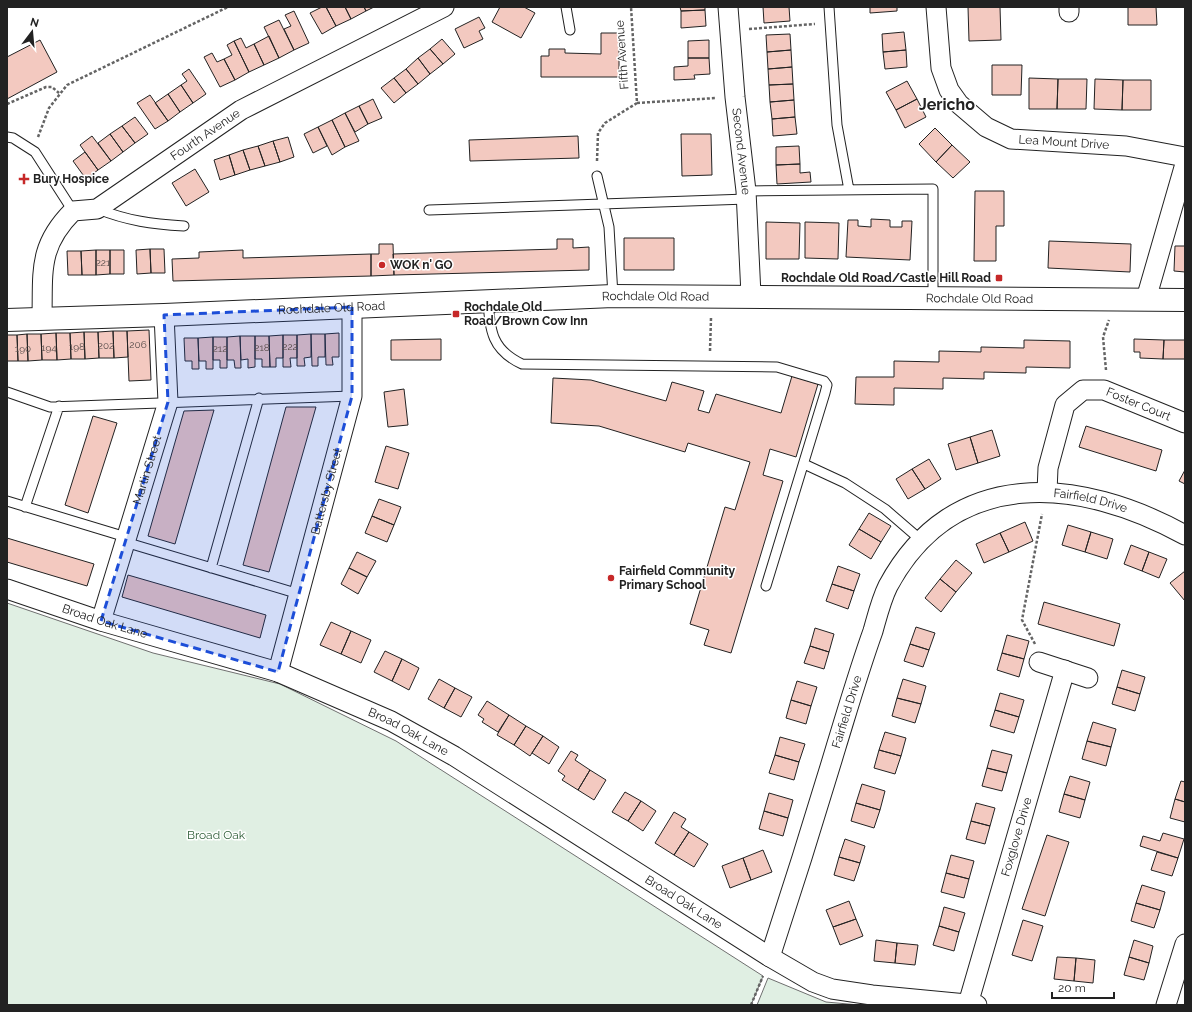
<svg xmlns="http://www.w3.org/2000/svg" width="1192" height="1012" font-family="Raleway,sans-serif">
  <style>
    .green { fill: #e0efe3; stroke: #6f6f6f }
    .building { fill: #f3c9c0; stroke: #222 }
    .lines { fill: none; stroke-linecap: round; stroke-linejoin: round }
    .lane-casing { stroke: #222; stroke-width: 11 }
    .street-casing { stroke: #222; stroke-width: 21 }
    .secondary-casing { stroke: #222; stroke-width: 24 }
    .path { stroke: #646464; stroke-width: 2.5; stroke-dasharray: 3 2; stroke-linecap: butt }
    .lane { stroke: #fff; stroke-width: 9 }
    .street { stroke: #fff; stroke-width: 19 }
    .secondary { stroke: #fff; stroke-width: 22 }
    .marked { fill: #1d4ed8; fill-opacity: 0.2; stroke: #1d4ed8; stroke-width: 3; stroke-dasharray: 8 5; stroke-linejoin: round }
    .poi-dot { fill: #c62828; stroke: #fff; stroke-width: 1.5 }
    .labels { text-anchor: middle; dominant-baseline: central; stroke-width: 3; stroke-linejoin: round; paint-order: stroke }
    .number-label { font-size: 10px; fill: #564c4a }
    .street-label { font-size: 12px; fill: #222; stroke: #fff }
    .poi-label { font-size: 12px; font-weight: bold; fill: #222; stroke: #fff; text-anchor: start }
    .park-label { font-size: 12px; fill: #2f5e38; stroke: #fff }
    .district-label { font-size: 16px; font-weight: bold; fill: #222; stroke: #fff }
  </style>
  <rect width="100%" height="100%" fill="#fff"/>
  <path class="green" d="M7,603L153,653L280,684L396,741L763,976L751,1005H7Z
    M768,978L826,1002L859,1005H757Z"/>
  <path class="building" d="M322,7H326L336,26L322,34L310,13Z
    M326,7H345L351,19L336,26Z
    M345,7H364L366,11L351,19Z
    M364,7H374L366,11Z
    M500,7H524L535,13L521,38L492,22Z
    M680,7H705V10L681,11Z
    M763,7H789L790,21L764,23Z
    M870,7H897V11L870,13Z
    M968,7H1000L1001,40L969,41Z
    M1128,7H1156L1157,25H1128Z
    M705,10L706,26L681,28V11Z
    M294,11L309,43L294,50L284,29L291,26L285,15Z
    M479,17L485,28L479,31L483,39L464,48L455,29Z
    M279,20L294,50L279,58L264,27Z
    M904,32L906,50L883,52L882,34Z
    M601,33H619V77H541V56H549V49H565V53L601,54Z
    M790,34L791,50L767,52L766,35Z
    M269,36L279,58L264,65L254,44Z
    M241,38L246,48L254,44L264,65L249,72L234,41Z
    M442,39L455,54L443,64L430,49Z
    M40,40L57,72L7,99V57Z
    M709,40V58H688V41Z
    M234,41L249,72L235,80L224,59L232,55L227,45Z
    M430,49L443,64L430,74L418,58Z
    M791,50L792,67L768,69L767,52Z
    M906,50L907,67L885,69L883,52Z
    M212,53L217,62L224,59L235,80L220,87L204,57Z
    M418,58L430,74L418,84L406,69Z
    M688,58H709L710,74L694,75L695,79L674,80V67L688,66Z
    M992,65H1022L1021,95H992Z
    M792,67L793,84L769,85L768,69Z
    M189,69L206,94L193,103L181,85L187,81L182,74Z
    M406,69L418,84L406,93L394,78Z
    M394,78L406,93L394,103L381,88Z
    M1029,78L1058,79L1057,109H1029Z
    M1058,79H1087L1086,109H1057Z
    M1095,79L1123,80L1122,110L1094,109Z
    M1123,80H1151V110H1122Z
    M907,81L917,99L896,110L886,92Z
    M793,84L794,100L770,102L769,85Z
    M181,85L193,103L180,112L168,94Z
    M168,94L180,112L168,121L155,103Z
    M150,95L168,121L155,129L137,103Z
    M373,99L382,118L368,124L359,106Z
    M917,99L926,117L905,128L896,110Z
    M794,100L795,117L772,119L770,102Z
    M359,106L368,124L355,132L345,113Z
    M345,113L359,141L345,147L332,120Z
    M135,117L148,134L135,143L122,126Z
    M795,117L797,134L773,136L772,119Z
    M332,120L345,147L332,155L318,127Z
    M122,126L135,143L123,152L110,134Z
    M318,127L327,146L313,153L304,134Z
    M935,128L952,145L936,162L919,144Z
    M110,134L123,152L111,161L98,143Z
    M681,134H711L712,175L682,176Z
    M92,136L111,161L98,170L80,145Z
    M578,136L579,158L470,161L469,140Z
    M288,137L294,157L280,162L273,141Z
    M273,141L280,162L265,166L258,146Z
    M952,145L970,162L953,178L936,162Z
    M258,146L265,166L250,170L243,150Z
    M799,146L800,164L776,165V147Z
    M243,150L250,170L235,175L229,155Z
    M85,152L98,170L86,179L73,161Z
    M229,155L235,175L220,180L214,160Z
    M800,164V173L810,172L811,182L777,184L776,165Z
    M195,169L209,192L186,206L172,183Z
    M975,191H1004V226H996V261H974Z
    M871,219L890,220V227H902V221H912L910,260L846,257L848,220H858V226L871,227Z
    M766,222L800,223L799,259H766Z
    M805,222L839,223L838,259L805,258Z
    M624,238H674V270H624Z
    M557,239H573V248L589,247V270L394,275L393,254L557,249Z
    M1049,241L1131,244L1130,272L1048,268Z
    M379,244H393L394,275L371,276V254H379Z
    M1175,246H1185V272L1174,271Z
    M150,249H164L165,273H151Z
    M150,249L151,273L137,274L136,250Z
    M96,250H110V274L96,275Z
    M96,250V275H82L81,251Z
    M110,250H124V274H110Z
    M243,250V258L371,254V276L173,281L172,259L199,258V252Z
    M67,251H81L82,275H68Z
    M149,330L151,380L129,381L127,331Z
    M113,331H127L128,357L114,358Z
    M113,331L114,358H99L98,332Z
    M84,332L85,359H71L70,333Z
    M84,332H98L99,358L85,359Z
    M56,333L57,360H42L41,334Z
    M56,333H70L71,359L57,360Z
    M339,333V357H332L333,365H326L325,334Z
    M27,334L28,361H18L17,335Z
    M27,334H41L42,360L28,361Z
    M311,334H325V357H318V366H312Z
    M311,334V357L304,358L305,366H297V335Z
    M7,335H17L18,361H7Z
    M283,335H297V358H290L291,367H283Z
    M283,335V358H276V367H270L269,336Z
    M240,336L241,368H235L234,360H227V337Z
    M240,336H255V367L248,368V359L241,360Z
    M255,336H269L270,367H262V359H255Z
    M213,337H227V368H220V360H213Z
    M213,337V369H206V361H199L198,338Z
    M184,338H198L199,369H192V361H185Z
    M441,339V360H391V340Z
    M1134,339L1164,340L1163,359L1140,358V352H1134Z
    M1024,340L1070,341V368L1026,367V373L984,372V379L943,378V389L894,388V405L855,404L856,377H894V361L939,362V351L981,352V347L1024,348Z
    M1164,340H1185V359H1163Z
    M792,376L818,384L796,457L770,449L763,475L783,481L731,653L704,645L709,630L690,624L725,507L735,510L750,462L688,443L685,452L599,426L551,423L553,378L591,380L666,401L672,382L704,391L698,410L709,413L716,394L781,413Z
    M404,389L408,425L388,427L384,392Z
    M286,407H316L269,572L243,565Z
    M214,410L175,544L148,536L184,411Z
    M93,416L117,423L88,513L65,505Z
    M1086,426L1162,450L1156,471L1079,447Z
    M992,430L1000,456L978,463L970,437Z
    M970,437L978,463L956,470L948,444Z
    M386,446L409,453L398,489L375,482Z
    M929,459L941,479L925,489L912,469Z
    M912,469L925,489L908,499L896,479Z
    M1185,470V484L1179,481Z
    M379,499L401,507L394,525L372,516Z
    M869,513L891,526L881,542L859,529Z
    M372,516L394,525L387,542L365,533Z
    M1025,522L1033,541L1009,552L1000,533Z
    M1068,525L1091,532L1085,552L1062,545Z
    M859,529L881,542L871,559L849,545Z
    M1091,532L1113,539L1107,559L1085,552Z
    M1000,533L1009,552L984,563L976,544Z
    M7,538L94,564L87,586L7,562Z
    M1131,545L1149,552L1142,571L1124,564Z
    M357,552L376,561L367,577L349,568Z
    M1149,552L1167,559L1159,578L1142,571Z
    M956,560L972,573L956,592L940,579Z
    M838,566L860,574L854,591L832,584Z
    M349,568L367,577L358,594L341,584Z
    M1185,571V601L1170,583Z
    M128,575L266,615L260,638L122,597Z
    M940,579L956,592L941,612L925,598Z
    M832,584L854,591L848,609L826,601Z
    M1044,602L1120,624L1114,646L1038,624Z
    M331,622L351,631L341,654L320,645Z
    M916,627L935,633L929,650L910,644Z
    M815,628L834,634L829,652L810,646Z
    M351,631L371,640L361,663L341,654Z
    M1007,635L1029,641L1024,659L1002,653Z
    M910,644L929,650L923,667L904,661Z
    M810,646L829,652L824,669L804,663Z
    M385,651L402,659L392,681L374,672Z
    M1002,653L1024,659L1019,677L997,670Z
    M402,659L419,668L409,690L392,681Z
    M1122,670L1145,677L1140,694L1117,687Z
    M439,679L455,688L444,708L428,699Z
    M903,679L926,686L921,704L897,698Z
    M797,681L817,687L811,706L791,700Z
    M1117,687L1140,694L1135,711L1112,704Z
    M455,688L472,697L461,717L444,708Z
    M1000,693L1024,700L1019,717L995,710Z
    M897,698L921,704L915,723L892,716Z
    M791,700L811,706L806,724L786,718Z
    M487,701L509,715L498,732L482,722L484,719L478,715Z
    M995,710L1019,717L1014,733L990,726Z
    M509,715L526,726L514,745L497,735Z
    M1093,722L1116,729L1111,747L1087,741Z
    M526,726L543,736L530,756L514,745Z
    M885,732L906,738L901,756L879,750Z
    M543,736L559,747L549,764L532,753Z
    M780,737L805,744L799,762L775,755Z
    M1087,741L1111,747L1106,766L1082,759Z
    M879,750L901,756L895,774L874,768Z
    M992,750L1012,755L1007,773L987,768Z
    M571,751L578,755L575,760L590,770L578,790L562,780L565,776L558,771Z
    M775,755L799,762L794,780L769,773Z
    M987,768L1007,773L1002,791L982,786Z
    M590,770L606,780L594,800L578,790Z
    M1070,776L1090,782L1085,800L1064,794Z
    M1181,781L1185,782V802L1175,799Z
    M862,784L885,791L880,810L856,803Z
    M625,792L641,801L628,821L612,812Z
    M769,793L793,800L788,818L764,811Z
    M1064,794L1085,800L1080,818L1059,812Z
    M1175,799L1185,802V822L1170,818Z
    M641,801L656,811L643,831L628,821Z
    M856,803L880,810L874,828L851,821Z
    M976,803L995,808L990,826L971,821Z
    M764,811L788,818L783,836L759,829Z
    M674,812L686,819L681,827L689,832L674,855L655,843Z
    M971,821L990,826L985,844L966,839Z
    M689,832L708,844L694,867L674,855Z
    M1163,833L1184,839L1178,858L1140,846L1143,836L1160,841Z
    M1047,835L1069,842L1045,916L1022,909Z
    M845,839L865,846L860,863L839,857Z
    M763,850L772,872L751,880L743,858Z
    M1157,852L1178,858L1172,876L1151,870Z
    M951,855L974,861L969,879L946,873Z
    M839,857L860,863L854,881L834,875Z
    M743,858L751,880L730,888L722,866Z
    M946,873L969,879L964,898L941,892Z
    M1142,885L1165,892L1160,910L1136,903Z
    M849,901L856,919L833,927L826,910Z
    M1136,903L1160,910L1154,928L1131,921Z
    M944,907L965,913L959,932L939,926Z
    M856,919L863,936L840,945L833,927Z
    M1023,920L1043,926L1032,961L1012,955Z
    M939,926L959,932L954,951L933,945Z
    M876,940L897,943L895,963L874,961Z
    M1134,940L1153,946L1149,963L1129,957Z
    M897,943L918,945L915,965L895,963Z
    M1057,957L1076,958L1074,981L1054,979Z
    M1129,957L1149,963L1144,980L1124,975Z
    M1076,958L1095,960L1093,983L1074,981Z"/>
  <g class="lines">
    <g class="lane-casing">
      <path id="lane" d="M566,7L570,30
        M829,7L837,125L849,190
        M7,137L13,138L35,152L73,211
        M597,176L609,227L613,296
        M746,191L933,189V297
        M98,209C128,221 152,224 184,226
        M429,210L747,199
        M488,301C490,331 492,350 522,364L777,367L824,381L827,385L825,393L766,586
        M7,392L50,407L352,396
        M804,464L845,483L885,509L922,541
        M7,501L126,537
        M25,507L59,406
        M125,542L299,594
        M211,568L259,398"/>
    </g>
    <g class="street-casing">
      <g id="street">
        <path id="s1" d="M728,7L735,97L746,191L751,295"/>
        <path id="s2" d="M936,7L941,68L949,90L959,104L986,127L1011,139L1126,146L1185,157"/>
        <path d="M1069,7V12"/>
        <path d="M1146,299L1185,164"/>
        <path id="s3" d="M42,317C43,271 38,246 73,211L97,209L241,110L444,7"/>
        <path id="s4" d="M1047,492L1048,468L1065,405L1083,390H1104L1185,423"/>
        <path id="s5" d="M7,589L101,621L278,672L391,721L454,756L770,957L813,982L832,989L872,995L977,1005"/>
        <path id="s6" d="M101,621L168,402L164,315"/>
        <path d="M1039,662L1088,678"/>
        <path id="s7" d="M278,672L352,396V307"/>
        <path id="s8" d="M770,957C793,887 815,817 836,747C848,708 859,670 873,631C877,617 881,600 888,586C953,465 1080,477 1185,535"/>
        <path id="s9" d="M968,1004L1065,670"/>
        <path d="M1166,1005L1185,944"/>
      </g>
    </g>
    <g class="secondary-casing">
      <g id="secondary">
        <path id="s10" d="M7,320L164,315L613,296L1185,300"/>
      </g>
    </g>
    <path class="path" d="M749,29L815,24
      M637,103L716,98
      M7,104L46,87H52L59,93
      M38,137L49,108L67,85L228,7
      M597,161L598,133L605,123L637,103L631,7
      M710,351L711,318
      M1106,370L1103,337L1109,320
      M1035,644L1022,620L1042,514
      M751,1005L763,976"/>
    <use href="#lane" class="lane"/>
    <use href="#street" class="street"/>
    <use href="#secondary" class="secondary"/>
  </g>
  <path class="marked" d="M352,307V396L278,672L101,621L168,402L164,315Z"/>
  <g class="poi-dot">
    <path d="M22 173h4v4h4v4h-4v4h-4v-4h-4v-4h4z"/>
    <circle cx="382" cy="265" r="4"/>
    <rect x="995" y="274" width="8" height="8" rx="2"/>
    <rect x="452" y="310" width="8" height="8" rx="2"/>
    <circle cx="611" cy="578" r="4"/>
  </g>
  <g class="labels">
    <g class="number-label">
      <text x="103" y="262">221</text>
      <text x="138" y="344">206</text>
      <text x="106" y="345">202</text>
      <text x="77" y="346">198</text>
      <text x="290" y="346">222</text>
      <text x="49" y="347">194</text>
      <text x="262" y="347">218</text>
      <text x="23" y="348">190</text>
      <text x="220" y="348">212</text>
    </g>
    <g class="street-label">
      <text transform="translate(622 55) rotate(-94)">Fifth Avenue</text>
      <text stroke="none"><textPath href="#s3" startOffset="270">Fourth Avenue</textPath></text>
      <text stroke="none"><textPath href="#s2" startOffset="218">Lea Mount Drive</textPath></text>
      <text stroke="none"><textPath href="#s1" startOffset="145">Second Avenue</textPath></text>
      <text stroke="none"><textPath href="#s10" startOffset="649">Rochdale Old Road</textPath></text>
      <text stroke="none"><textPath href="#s10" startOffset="973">Rochdale Old Road</textPath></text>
      <text stroke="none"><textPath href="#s10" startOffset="325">Rochdale Old Road</textPath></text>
      <text stroke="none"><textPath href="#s4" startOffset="171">Foster Court</textPath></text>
      <text stroke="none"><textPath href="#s6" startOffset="158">Martin Street</textPath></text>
      <text stroke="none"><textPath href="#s7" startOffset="187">Battersby Street</textPath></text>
      <text stroke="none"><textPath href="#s8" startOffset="629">Fairfield Drive</textPath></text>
      <text stroke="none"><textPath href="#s5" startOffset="103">Broad Oak Lane</textPath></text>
      <text stroke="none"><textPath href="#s8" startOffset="257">Fairfield Drive</textPath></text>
      <text stroke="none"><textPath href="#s5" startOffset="427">Broad Oak Lane</textPath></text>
      <text stroke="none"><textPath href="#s9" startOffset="174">Foxglove Drive</textPath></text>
      <text stroke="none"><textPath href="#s5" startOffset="751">Broad Oak Lane</textPath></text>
    </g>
    <g class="poi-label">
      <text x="33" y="179">Bury Hospice</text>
      <text x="390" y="265">WOK n' GO</text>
      <text x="991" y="278" text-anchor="end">Rochdale Old Road/Castle Hill Road</text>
      <text x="464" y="307">Rochdale Old<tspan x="464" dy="14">Road/Brown Cow Inn</tspan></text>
      <text x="619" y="571">Fairfield Community<tspan x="619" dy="14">Primary School</tspan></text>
    </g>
    <g class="park-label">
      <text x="216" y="835">Broad Oak</text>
    </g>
    <g class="district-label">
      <text x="947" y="104">Jericho</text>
    </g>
  </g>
  <rect width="1192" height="1012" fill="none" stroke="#222222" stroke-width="16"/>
  <g transform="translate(32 32) rotate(16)" stroke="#ffffff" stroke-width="3" paint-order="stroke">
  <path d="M0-3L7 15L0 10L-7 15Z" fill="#222222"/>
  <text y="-6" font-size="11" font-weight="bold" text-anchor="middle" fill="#222222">N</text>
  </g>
  <path d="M1052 992v6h62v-6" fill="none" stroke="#222222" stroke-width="2"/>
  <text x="1058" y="992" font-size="12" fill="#222222" stroke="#ffffff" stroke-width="3" paint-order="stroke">20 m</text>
</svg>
